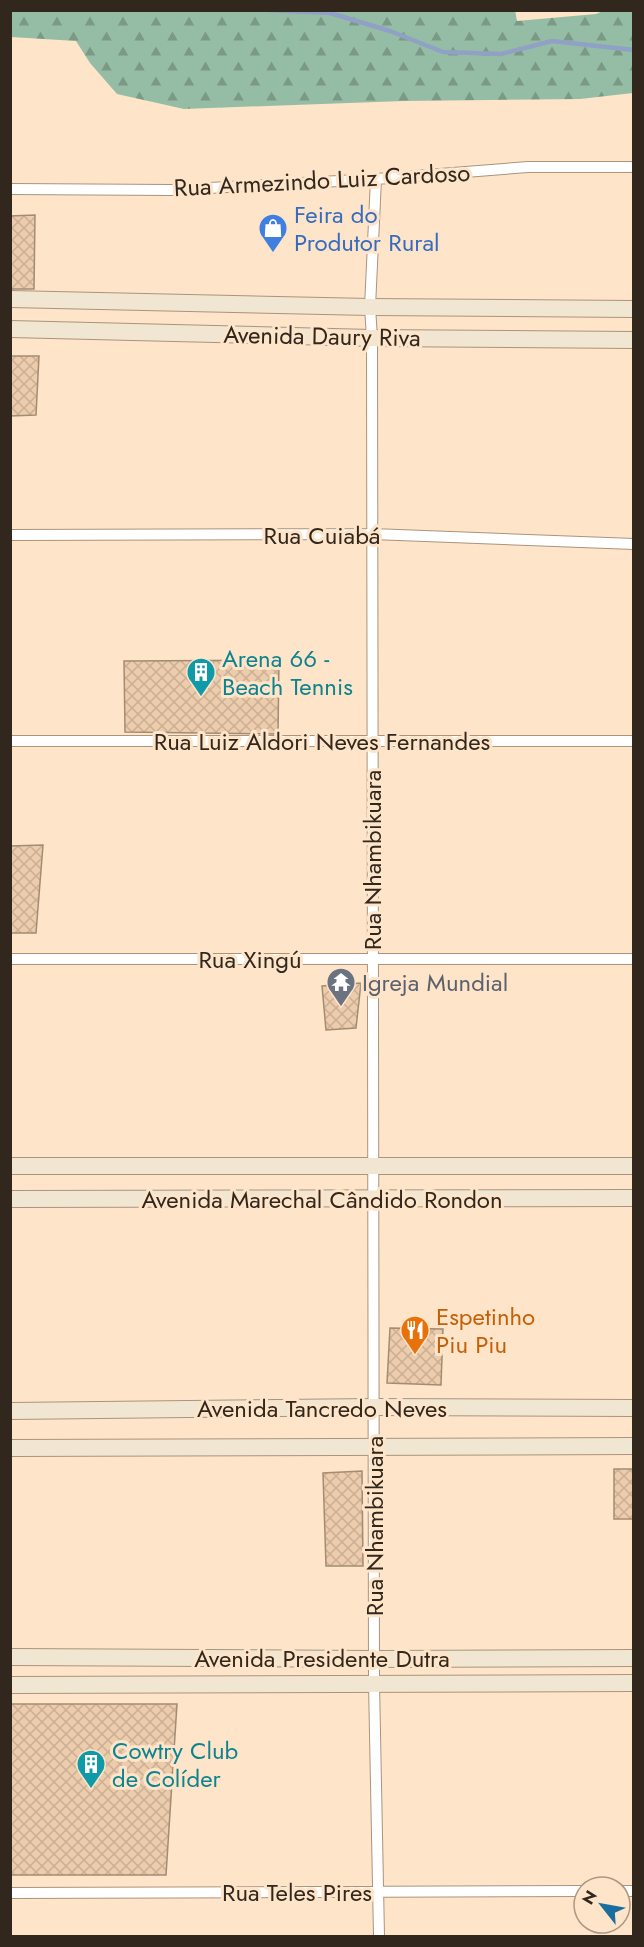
<svg xmlns="http://www.w3.org/2000/svg" width="644" height="1947" font-family="Jost,sans-serif">
  <style>
    .forest { fill: url(#forest-firs) }
    .lines { fill: none; stroke-linecap: round; stroke-linejoin: round }
    .stream { stroke: #90a1c5; stroke-width: 4.5 }
    .building { fill: url(#building-cross-hatch); stroke: #a48c73; stroke-width: 1.5 }
    .street-casing { stroke: #ac937a; stroke-width: 12 }
    .secondary-casing { stroke: #ac937a; stroke-width: 18 }
    .street { stroke: #fff; stroke-width: 10 }
    .secondary { stroke: #f1e6d2; stroke-width: 16 }
    .labels { text-anchor: middle; dominant-baseline: central; stroke-width: 6; stroke-linejoin: round; paint-order: stroke }
    .street-label { font-size: 24px; fill: #31271d; stroke: #fee4c9 }
    .shop-label { font-size: 24px; fill: #366cbe; stroke: #fee4c9; text-anchor: start }
    .culture-label { font-size: 24px; fill: #0d838f; stroke: #fee4c9; text-anchor: start }
    .worship-label { font-size: 24px; fill: #5b616d; stroke: #fee4c9; text-anchor: start }
    .food-label { font-size: 24px; fill: #c56008; stroke: #fee4c9; text-anchor: start }
  </style>
  <defs>
    <pattern id="forest-firs" width="22" height="20" patternUnits="userSpaceOnUse" patternTransform="scale(1.5)"><rect width="22" height="20" fill="#95bda5"/><path d="M5 1l3.5 6h-7zM16 11l3.5 6h-7z" fill="#7a9a86"/></pattern>
    <pattern id="building-cross-hatch" width="8" height="8" patternUnits="userSpaceOnUse" patternTransform="scale(1.5)"><rect width="8" height="8" fill="#ecccac"/><path d="M0 0l8 8M0 8l8-8" fill="none" stroke="#cbaf94"/></pattern>
  </defs>
  <rect width="100%" height="100%" fill="#fee4c9"/>
  <path class="forest" d="M11,10H515L517,21L596,14L603,11H633V93L580,99L403,101L184,109L117,94L90,63L76,41L11,37Z"/>
  <g class="lines">
    <path class="stream" d="M268,10L330,13L390,31L443,52L501,54L552,41L634,50"/>
  </g>
  <path class="building" d="M35,215L34,289H10V216Z
    M10,356H39L36,415L10,416Z
    M279,660L278,734L125,732L124,661Z
    M43,845L36,933H10V846Z
    M361,983L356,1028L326,1030L322,986Z
    M390,1328L443,1329L441,1385L387,1383Z
    M614,1469H633V1519H614Z
    M362,1471L363,1566H326L323,1473Z
    M10,1704H177L166,1875H10Z"/>
  <g class="lines">
    <g class="street-casing">
      <path id="street" d="M376,179L370,307L372,338L374,1683L379,1936
        M10,189L171,190L376,179L528,167H634
        M10,535L372,534L634,544
        M10,741H634
        M10,959H634
        M620,1891H634
        M10,1893L584,1891"/>
    </g>
    <g class="secondary-casing">
      <path id="secondary" d="M10,299L370,307L634,309
        M10,329L372,338L634,340
        M10,1166H634
        M10,1199L634,1198
        M10,1411L374,1407L634,1408
        M10,1448L634,1446
        M10,1657L374,1659L634,1658
        M10,1685L634,1683"/>
    </g>
    <use href="#street" class="street"/>
    <use href="#secondary" class="secondary"/>
  </g>
  <defs>
    <g id="shop-pin" transform="scale(1.5)"><path d="M0 17L-7.5 6A9.5 9.5 0 1 1 7.5 6Z" fill="#3f7fe0" stroke="#fee4c9"/><path d="M-5-2.5h2.3a2.7 3.5 0 0 1 5.4 0H5L5.5 6h-11ZM-1.5-2.5h3a1.5 2.3 0 0 0-3 0Z" fill="#fff"/></g>
    <g id="building-pin" transform="scale(1.5)"><path d="M0 17L-7.5 6A9.5 9.5 0 1 1 7.5 6Z" fill="#0f9aa8" stroke="#fee4c9"/><path d="M-4-6H4V6H1V3H-1V6H-4ZM-2.5-4.3h1.7v1.8h-1.7ZM.8-4.3h1.7v1.8H.8ZM-2.5-1h1.7V.8h-1.7ZM.8-1h1.7V.8H.8Z" fill="#fff"/></g>
    <g id="temple-pin" transform="scale(1.5)"><path d="M0 17L-7.5 6A9.5 9.5 0 1 1 7.5 6Z" fill="#6b7280" stroke="#fee4c9"/><path d="M0-6L5-2H3V0L6.5 2.5H4V6H1.5V3h-3V6H-4V2.5H-6.5L-3 0V-2H-5Z" fill="#fff"/></g>
    <g id="restaurant-pin" transform="scale(1.5)"><path d="M0 17L-7.5 6A9.5 9.5 0 1 1 7.5 6Z" fill="#e8710a" stroke="#fee4c9"/><path d="M-5-6h1v4h1v-4h1v4h1v-4h1v5L-1.5 .5V6h-2V.5L-5-1ZM5-6V6H3V1.5H1.5Q1.5-4 5-6Z" fill="#fff"/></g>
  </defs>
  <g fill-rule="evenodd">
    <use href="#shop-pin" x="273" y="228"/>
    <use href="#building-pin" x="201" y="672"/>
    <use href="#temple-pin" x="341" y="982"/>
    <use href="#restaurant-pin" x="415" y="1330"/>
    <use href="#building-pin" x="91" y="1764"/>
  </g>
  <g class="labels">
    <g class="street-label">
      <text transform="translate(322 180) rotate(-3)">Rua Armezindo Luiz Cardoso</text>
      <text transform="translate(322 336) rotate(1)">Avenida Daury Riva</text>
      <text x="322" y="535">Rua Cuiabá</text>
      <text x="322" y="741">Rua Luiz Aldori Neves Fernandes</text>
      <text transform="translate(372 860) rotate(-90)">Rua Nhambikuara</text>
      <text x="250" y="959">Rua Xingú</text>
      <text x="322" y="1199">Avenida Marechal Cândido Rondon</text>
      <text x="322" y="1408">Avenida Tancredo Neves</text>
      <text transform="translate(374 1526) rotate(-90)">Rua Nhambikuara</text>
      <text x="322" y="1658">Avenida Presidente Dutra</text>
      <text x="297" y="1892">Rua Teles Pires</text>
    </g>
    <g class="shop-label">
      <text x="294" y="214">Feira do<tspan x="294" dy="28">Produtor Rural</tspan></text>
    </g>
    <g class="culture-label">
      <text x="222" y="658">Arena 66 -<tspan x="222" dy="28">Beach Tennis</tspan></text>
      <text x="112" y="1750">Cowtry Club<tspan x="112" dy="28">de Colíder</tspan></text>
    </g>
    <g class="worship-label">
      <text x="362" y="982">Igreja Mundial</text>
    </g>
    <g class="food-label">
      <text x="436" y="1316">Espetinho<tspan x="436" dy="28">Piu Piu</tspan></text>
    </g>
  </g>
  <rect width="644" height="1947" fill="none" stroke="#31271d" stroke-width="24"/>
  <g transform="translate(602 1905) rotate(301)"><circle r="28" fill="#fee4c9" stroke="#ac9884" stroke-width="1.5"/>
  <path d="M0-4.5L10 22L0 15L-10 22Z" fill="#196e9e"/>
  <text y="-9" font-size="16" font-weight="bold" text-anchor="middle" fill="#31271d">N</text>
  </g>
</svg>
